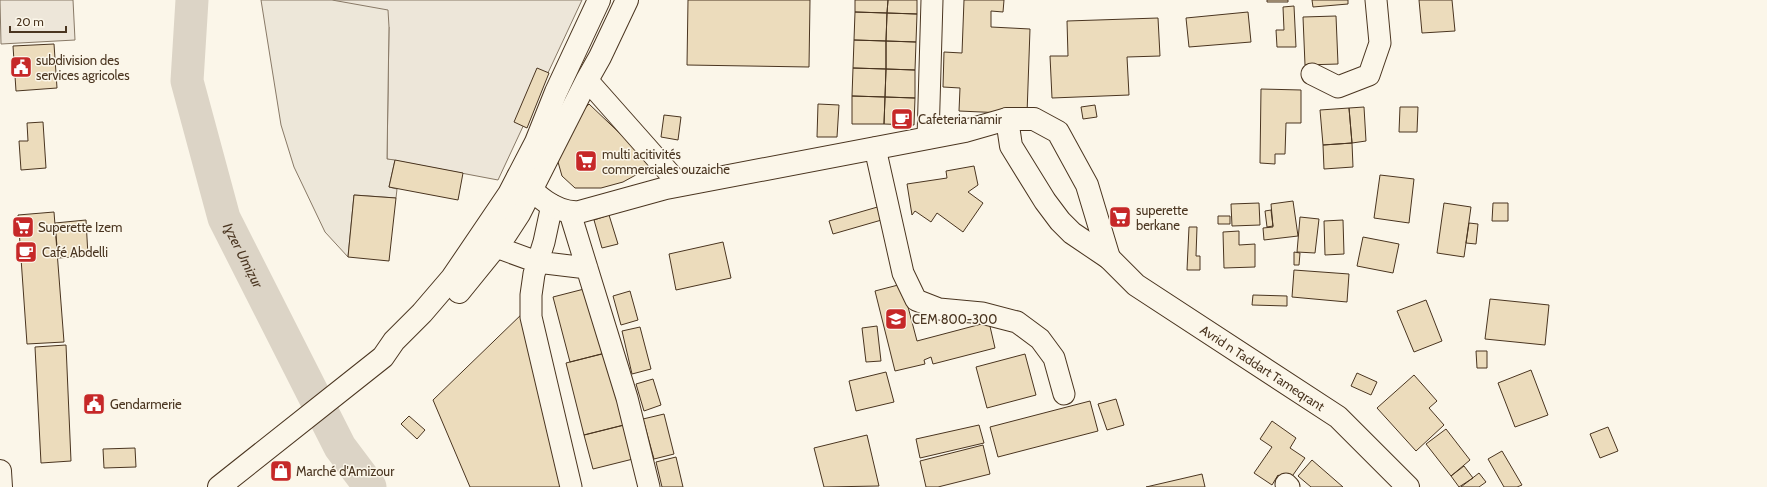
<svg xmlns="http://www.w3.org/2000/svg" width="1767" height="487" viewBox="0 0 1767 487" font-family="Cabin,sans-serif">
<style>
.green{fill:#ede6d9;stroke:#887966}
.parking{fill:#ede7d9;stroke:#887966}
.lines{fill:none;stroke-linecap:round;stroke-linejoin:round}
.river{stroke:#dcd4c6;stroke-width:33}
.building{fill:#ecdcbc;stroke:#4a3520}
.minor-casing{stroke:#4a3520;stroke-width:23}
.major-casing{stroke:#4a3520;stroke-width:24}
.minor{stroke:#fbf6e9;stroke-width:21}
.major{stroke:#fbf6e9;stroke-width:22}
.labels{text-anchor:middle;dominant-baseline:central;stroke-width:3;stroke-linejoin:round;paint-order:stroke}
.poi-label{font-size:13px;fill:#4a3520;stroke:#fbf6e9;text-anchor:start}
.street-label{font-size:13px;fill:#4a3520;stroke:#fbf6e9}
.water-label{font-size:14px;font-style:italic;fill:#4a3520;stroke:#fbf6e9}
</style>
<rect width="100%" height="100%" fill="#fbf6e9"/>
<path class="green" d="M0,0h73l2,40 -74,4z
M332,0h250l-84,180 -111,-21 2,-132z"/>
<path class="parking" d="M261,0h71l56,10 1,17 -2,132 8,1 -6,27 8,2 -1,9 -42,-3 -6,62 -23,-25 -31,-65 -13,-42z"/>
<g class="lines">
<path class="river" id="s1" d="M192,0l-5,81 37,137 116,229 30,40"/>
</g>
<path class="building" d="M688,0h122l-1,67 -122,-2z
M855,0h33l-1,13 -32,-1z
M888,0h29v14l-30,-1z
M964,0h40l-1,12 -12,-1v16l39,2 -3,85 -68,-3 1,-23 -17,-1 1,-35 18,1z
M1267,0h21v2h-21z
M1312,0h36v4l-35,3z
M1419,0h33l3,31 -33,2z
M1294,6l2,41h-19l-1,-17h8l-1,-23z
M855,12l32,1 -1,28 -32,-1z
M1248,12l3,30 -62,5 -3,-29z
M887,13l30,1 -1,28 -30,-1z
M1336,16l2,48 -33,1 -2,-48z
M1158,18l2,38 -33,1 2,38 -77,3 -2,-42h18l-1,-35z
M854,40l32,1v28l-33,-1z
M886,41l30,1 -1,28 -29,-1z
M54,44l3,44 -41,3 -3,-45z
M537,68l12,5 -22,55 -13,-6z
M853,68l33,1 -1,28 -33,-1z
M886,69l29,1v28l-30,-1z
M1261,89l40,1v33h-15l-1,31h-10v10l-15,-1z
M852,96l33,1 -1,27h-32z
M885,97l30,1 -1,27 -30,-1z
M589,104l62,59 -8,8 -20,11 -22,6h-26l-13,-12 -4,-14 7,-33z
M818,104l21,1 -2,32h-20z
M1095,105l2,12 -14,2 -2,-12z
M1364,107l2,34 -14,2 -3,-35z
M1400,107h18l-1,25h-18z
M1349,108l3,35 -29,2 -3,-35z
M664,115l17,2 -3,23 -17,-3z
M43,122l3,46 -25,2 -2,-29h9l-1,-18z
M1352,143l1,24 -29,2 -1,-24z
M395,160l68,13 -5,27 -69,-13z
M974,166l4,19 -10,7 15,11 -20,29 -26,-19 -6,9 -16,-11 -3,4 -5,-31 40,-6 -1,-7z
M1380,175l34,4 -5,44 -35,-5z
M354,195l42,3 -7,63 -41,-4z
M1293,201l5,35 -34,4 -1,-12 10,-1 -2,-23z
M1259,203l1,22 -28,1 -1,-22z
M1444,203l27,4 -7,50 -27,-4z
M1493,203h15v18h-16z
M881,206l4,13 -52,15 -4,-13z
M1271,210l2,16 -6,1 -2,-16z
M54,212l10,130 -37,2 -9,-129z
M609,215l9,29 -16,4 -8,-28z
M1218,216h12v8h-12z
M1300,217l19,2 -4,34 -18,-1z
M86,220l2,36 -30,2 -3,-35z
M1343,220l1,34 -19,1 -1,-34z
M1469,223l9,1 -2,20 -10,-1z
M1189,227h8l-1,29h4v14h-13z
M1239,231v14l16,-1v23l-31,1 -1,-36z
M1363,237l36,7 -6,29 -36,-7z
M723,242l8,36 -55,12 -7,-36z
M1294,252l6,1 -1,12h-5z
M1294,270l55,4 -2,28 -55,-5z
M902,284l15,57 72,-19 6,26 -62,16 -2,-7 -7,3 1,4 -30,7 -20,-80z
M588,288l17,65 -35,9 -17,-65z
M630,291l8,29 -17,5 -8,-29z
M1253,295l34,1v10l-35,-1z
M1490,299l59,6 -4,40 -60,-6z
M1426,300l16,41 -28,11 -17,-41z
M525,311l42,176h-97l-37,-87z
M877,326l4,35 -15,1 -4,-34z
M640,327l11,42 -19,5 -10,-43z
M66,345l5,116 -30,2 -6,-116z
M1476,351h11v17h-10z
M610,352l18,72 -44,11 -18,-72z
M1025,354l11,41 -49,13 -11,-41z
M1531,370l17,45 -33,12 -17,-44z
M886,372l8,30 -38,9 -7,-30z
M1357,373l20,9 -6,13 -20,-9z
M1414,375l23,26 -8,7 15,17 -28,26 -39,-43z
M653,379l8,26 -17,6 -8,-27z
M1116,399l8,26 -17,5 -9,-26z
M1090,401l8,30 -100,26 -8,-30z
M664,414l10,40 -20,5 -11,-40z
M409,416l16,14 -8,9 -16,-15z
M1272,421l24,17 -6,10 15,10 -17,24 -10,-7 -6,10 -18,-12 18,-26 -12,-8z
M628,424l9,34 -44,11 -9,-34z
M979,425l5,18 -64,15 -4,-19z
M1608,427l10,24 -18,7 -10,-24z
M1446,429l24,31 -19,16 -25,-32z
M867,435l12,51 -55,1 -10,-39z
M983,445l7,29 -52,13h-12l-6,-26z
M135,448l1,19 -32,1 -1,-19z
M1502,451l20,34 -5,2h-13l-16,-28z
M676,457l7,30h-21l-6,-25z
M1312,460l31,27h-32l-13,-11z
M1464,466l9,12 -14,9 -8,-11z
M1479,473l7,9 -7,5h-18z
M1202,474l3,13h-59z"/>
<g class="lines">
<g class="minor-casing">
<path id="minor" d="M1312,74l26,13 31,-12 11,-32 -4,-43
M587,80l93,105
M928,138l4,-138
M875,148l28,125 13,27 23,9 43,4 35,9 23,17 14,19 10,36
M552,205l-8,37 -10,32 -3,21v22l40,170
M570,213l57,185 22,89
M496,247l41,15 50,6
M1286,484l3,3"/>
</g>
<g class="major-casing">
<g id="major">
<path id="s2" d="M1007,119l4,27 34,55 15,20 12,12 37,25 27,27 202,132 70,70"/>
<path d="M518,177c17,17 37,37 61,35l87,-24 299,-57 42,-12h27l24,13 29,53 22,73"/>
<path d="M459,292l47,-58 13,-20 68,-134 13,-23 27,-57"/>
<path d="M0,471l1,16"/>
<path d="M219,487l164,-130 11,-16 28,-28 30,-35 57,-84 27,-52 20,-50 43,-92"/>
</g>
</g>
<use href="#minor" class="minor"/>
<use href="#major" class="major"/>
</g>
<defs>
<g id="civic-square" transform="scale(1.15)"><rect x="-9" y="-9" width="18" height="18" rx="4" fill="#c62828" stroke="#fbf6e9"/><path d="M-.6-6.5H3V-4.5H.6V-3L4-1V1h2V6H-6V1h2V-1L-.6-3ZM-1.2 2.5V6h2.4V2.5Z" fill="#fff"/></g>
<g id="cafe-square" transform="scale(1.15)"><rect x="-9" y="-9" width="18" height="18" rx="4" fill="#c62828" stroke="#fbf6e9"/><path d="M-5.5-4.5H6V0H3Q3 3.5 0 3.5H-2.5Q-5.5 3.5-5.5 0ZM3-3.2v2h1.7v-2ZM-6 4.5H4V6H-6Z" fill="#fff"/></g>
<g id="supermarket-square" transform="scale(1.15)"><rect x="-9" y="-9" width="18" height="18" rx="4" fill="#c62828" stroke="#fbf6e9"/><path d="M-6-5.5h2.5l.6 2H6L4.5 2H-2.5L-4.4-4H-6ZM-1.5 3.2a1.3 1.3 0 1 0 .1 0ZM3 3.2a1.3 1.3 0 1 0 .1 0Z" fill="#fff"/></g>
<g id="school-square" transform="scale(1.15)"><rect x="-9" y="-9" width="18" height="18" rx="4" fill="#c62828" stroke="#fbf6e9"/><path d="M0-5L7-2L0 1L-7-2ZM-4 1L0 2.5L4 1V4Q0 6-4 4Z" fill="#fff"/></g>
<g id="shop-square" transform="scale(1.15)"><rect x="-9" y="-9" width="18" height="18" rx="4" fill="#c62828" stroke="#fbf6e9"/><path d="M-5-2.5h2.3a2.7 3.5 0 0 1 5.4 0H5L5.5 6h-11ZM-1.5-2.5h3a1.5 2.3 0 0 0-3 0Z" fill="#fff"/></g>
</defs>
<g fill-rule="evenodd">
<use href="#civic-square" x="21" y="67"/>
<use href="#cafe-square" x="902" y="119"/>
<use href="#supermarket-square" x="586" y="161"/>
<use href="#supermarket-square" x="1120" y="217"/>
<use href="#supermarket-square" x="23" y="227"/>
<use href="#cafe-square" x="26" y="252"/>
<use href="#school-square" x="896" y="319"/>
<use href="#civic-square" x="94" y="404"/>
<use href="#shop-square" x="281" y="471"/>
</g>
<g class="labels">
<g class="poi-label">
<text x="36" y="60">subdivision des<tspan x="36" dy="15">services agricoles</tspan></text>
<text x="918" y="119">Cafeteria namir</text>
<text x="602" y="154">multi acitivités<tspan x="602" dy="15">commerciales ouzaiche</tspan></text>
<text x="1136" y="210">superette<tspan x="1136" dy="15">berkane</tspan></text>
<text x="38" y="227">Superette Izem</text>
<text x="42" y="252">Café Abdelli</text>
<text x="912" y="319">CEM 800-300</text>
<text x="110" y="404">Gendarmerie</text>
<text x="296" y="471">Marché d'Amizour</text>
</g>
<g class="street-label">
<text stroke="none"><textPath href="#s2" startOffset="368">Avrid n Taddart Tameqrant</textPath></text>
</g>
<g class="water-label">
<text stroke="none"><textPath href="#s1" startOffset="265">Iɣzer Umiẓur</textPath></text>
</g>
</g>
<path d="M10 26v6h56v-6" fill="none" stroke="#4a3520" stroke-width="2"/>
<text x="16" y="26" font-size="12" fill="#4a3520" stroke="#fbf6e9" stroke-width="3" paint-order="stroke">20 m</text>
</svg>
